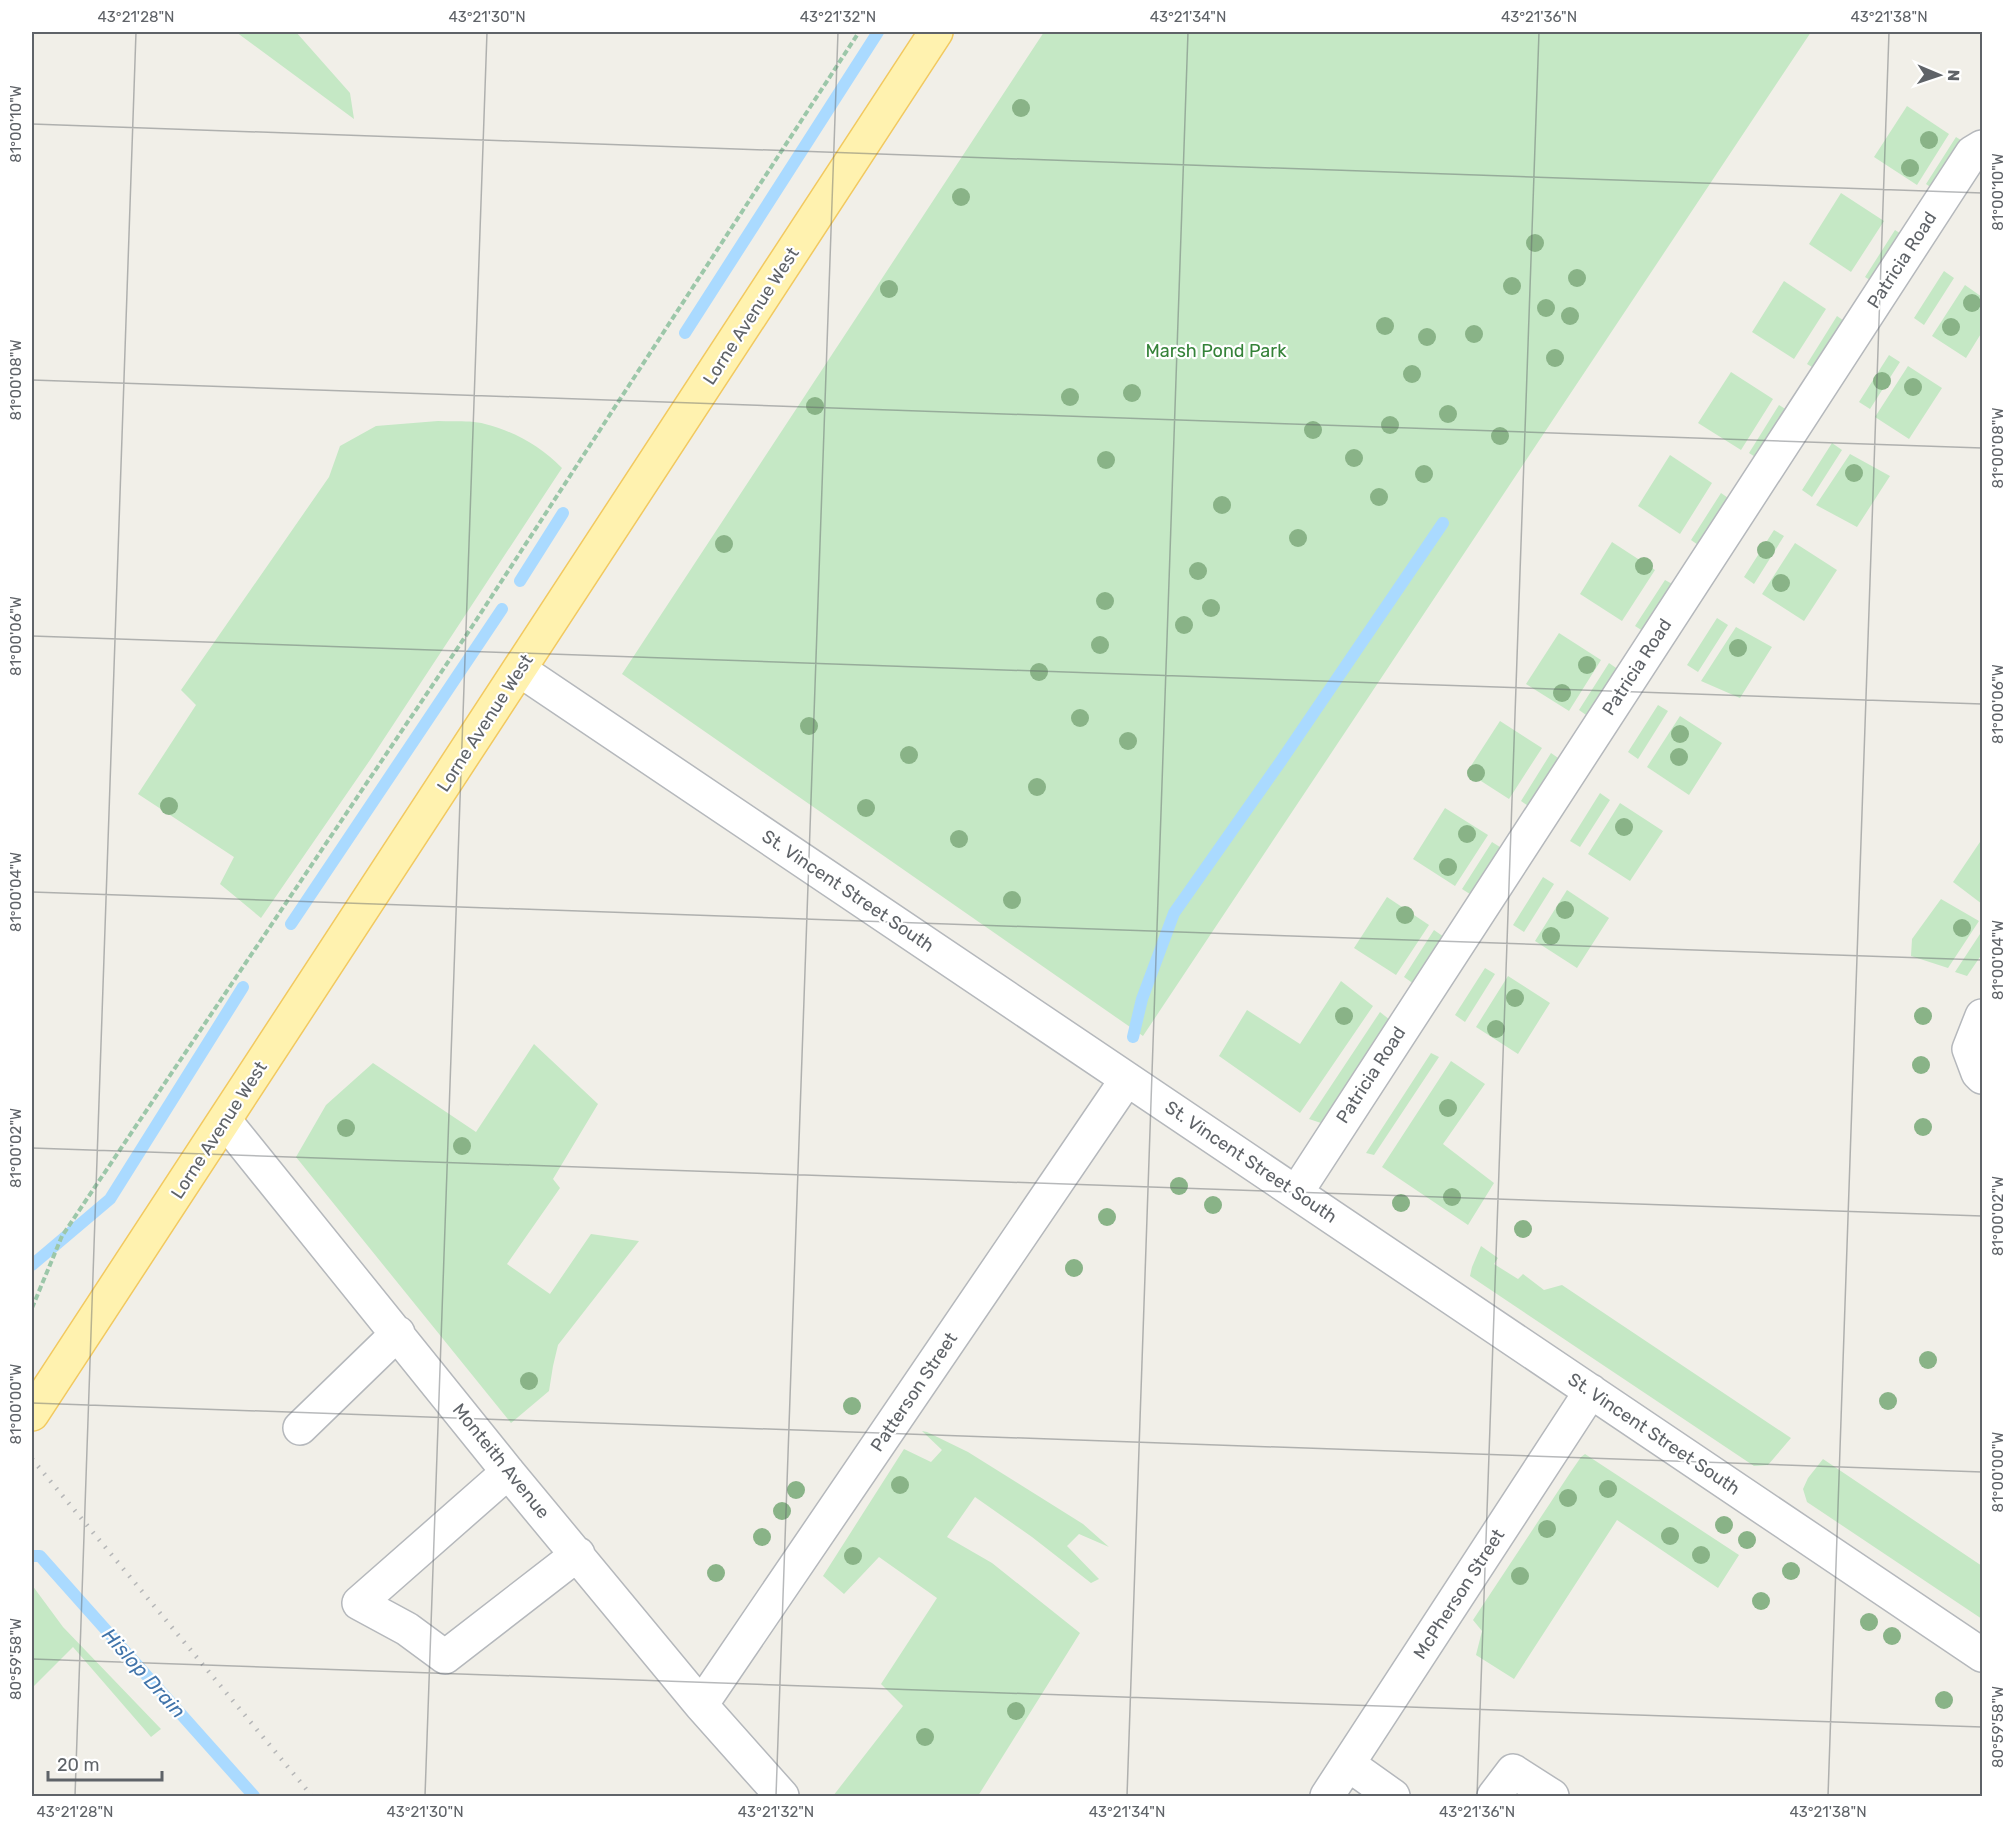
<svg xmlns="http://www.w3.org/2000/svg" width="2014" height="1828" viewBox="0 0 2014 1828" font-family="Rubik,sans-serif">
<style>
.green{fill:#c5e8c5}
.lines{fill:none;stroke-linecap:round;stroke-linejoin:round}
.stream{stroke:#aadaff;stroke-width:12}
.minor-casing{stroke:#b5b8bc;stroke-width:36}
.major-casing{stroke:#f2c960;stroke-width:36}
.path{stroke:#9cc7a9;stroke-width:4;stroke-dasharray:6 3;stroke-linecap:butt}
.minor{stroke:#fff;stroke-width:33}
.major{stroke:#fff2af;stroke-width:33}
.rail{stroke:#b6b7b8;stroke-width:4.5;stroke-dasharray:1.5 8;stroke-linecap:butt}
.tree{fill:#89b387}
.ticks{fill:none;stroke:#5f6368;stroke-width:1.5;stroke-opacity:0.45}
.labels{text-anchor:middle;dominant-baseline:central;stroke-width:4.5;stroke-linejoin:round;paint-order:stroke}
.street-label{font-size:18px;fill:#5f6368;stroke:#fff}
.park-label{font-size:18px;fill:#348238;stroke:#fff}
.water-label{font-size:20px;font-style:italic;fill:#4174aa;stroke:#fff}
.neatline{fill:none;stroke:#5f6368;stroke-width:2}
.ticks-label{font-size:15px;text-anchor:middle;fill:#5f6368}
</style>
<rect width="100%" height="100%" fill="#f1efe8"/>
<path class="green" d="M236,32h60l54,61 4,26z
M1044,32h767l-668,1004 -521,-362z
M1907,106l42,28 -32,51 -43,-28z
M1956,137l11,7 -31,47 -10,-7z
M1841,193l43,28 -33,51 -42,-28z
M1895,230l11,7 -30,47 -11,-7z
M1944,271l10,7 -30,47 -10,-7z
M1784,281l42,28 -32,50 -42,-27z
M1965,285l17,12v35l-16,26 -34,-22z
M1837,316l10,7 -30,47 -10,-6z
M1889,355l11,7 -30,47 -11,-7z
M1908,366l34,22 -33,51 -34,-22z
M1731,372l42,27 -32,51 -43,-27z
M1779,405l11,7 -30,48 -11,-7z
M438,421c15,1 33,-1 47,3 31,8 55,22 77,44l-192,292 -109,158 -41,-34 14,-27 -96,-63 58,-89 -15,-15 148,-213 11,-31 36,-20z
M1832,443l10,7 -30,47 -10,-7z
M1850,454l40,22 -33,51 -41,-22z
M1670,455l42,28 -32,51 -42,-28z
M1721,493l10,7 -30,47 -10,-7z
M1774,530l10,6 -30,48 -10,-7z
M1612,542l43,28 -33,51 -42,-27z
M1795,543l42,27 -33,51 -42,-27z
M1665,580l11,6 -30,47 -11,-7z
M1717,618l11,7 -30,47 -11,-7z
M1736,627l36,20 -32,51 -39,-17z
M1559,633l42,27 -32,51 -43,-27z
M1609,663l10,7 -30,47 -10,-7z
M1658,705l10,6 -30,48 -10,-7z
M1680,716l42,27 -33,52 -42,-28z
M1500,721l42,27 -33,51 -42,-27z
M1551,753l10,7 -30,48 -10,-7z
M1600,793l10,7 -30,47 -10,-6z
M1620,803l43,28 -33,50 -42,-27z
M1445,808l43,27 -33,51 -42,-27z
M1982,839v65l-29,-22z
M1492,842l11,7 -30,47 -11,-7z
M1543,877l11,7 -30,48 -11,-7z
M1567,890l42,28 -32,50 -42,-27z
M1387,897l42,28 -33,50 -42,-27z
M1941,899l38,22 -31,47 -37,-12 1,-17z
M1434,930l10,7 -30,47 -10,-7z
M1982,931v23l-15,22 -12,-4z
M1485,968l10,6 -30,48 -10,-7z
M1508,976l42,27 -32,51 -42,-27z
M1341,981l32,25 -73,107 -81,-57 28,-46 53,34z
M1380,1012l10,8 -69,103 -12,-4z
M534,1044l64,60 -45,75 7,9 -53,76 43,30 41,-60 48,7 -81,104 -5,21 -4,25 -38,32 -215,-266 30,-52 47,-42 103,69z
M1431,1053l8,4 -65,98 -8,-2z
M1451,1061l34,23 -42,60 51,39 -26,42 -86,-58z
M1481,1246l17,12 -4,6 24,15 5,-5 21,16 18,-5 229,153 -23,27 -14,1 -284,-190 2,-9z
M922,1431l5,1 41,20 115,72 26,23 -30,-13 -12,12 32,33 -8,4 -59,-46 -57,-40 -28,40 45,26 88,70 -102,163h-145l70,-90 -22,-22 56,-86 -58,-41 -35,37 -21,-18 81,-127 27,13 11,-12z
M1585,1454l154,101 -21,33 -101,-68 -103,159 -38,-24 6,-24 -9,-11 97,-147 11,-16z
M1823,1459l159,107v53l-175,-117 -4,-13 5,-11z
M32,1585l31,42 98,102 -10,8 -78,-90 -41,41z"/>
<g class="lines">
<path class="stream" d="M685,333l193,-301
M520,581l43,-68
M291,924l211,-315
M1133,1037l9,-38 32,-86 107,-152 162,-238
M32,1265l78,-66 133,-212
M32,1556h8l214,240"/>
<g class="minor-casing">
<path id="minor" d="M520,670l1462,985
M1982,1016l-13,33 9,24 4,4
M225,1121l283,351 193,233 81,91
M1296,1193l648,-997 28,-43 10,-6
M300,1428l98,-95
M508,1472l-149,131 48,26 38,28 133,-103
M701,1705l426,-626
M1348,1764l45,32
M1327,1796l264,-405
M1494,1796l19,-25 39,25"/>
</g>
<g class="major-casing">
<path id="major" d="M32,1414l904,-1382"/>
</g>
<path class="path" d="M32,1308l30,-72 411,-611 386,-593"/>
<use href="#minor" class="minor"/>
<use href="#major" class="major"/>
<path class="rail" d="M32,1459l280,337"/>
</g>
<g class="tree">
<circle cx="1021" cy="108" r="9"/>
<circle cx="1929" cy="140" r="9"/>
<circle cx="1910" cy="168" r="9"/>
<circle cx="961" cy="197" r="9"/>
<circle cx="1535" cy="243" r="9"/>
<circle cx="1577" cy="278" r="9"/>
<circle cx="1512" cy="286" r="9"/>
<circle cx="889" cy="289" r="9"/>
<circle cx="1972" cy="303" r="9"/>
<circle cx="1546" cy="308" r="9"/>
<circle cx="1570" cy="316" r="9"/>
<circle cx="1385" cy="326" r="9"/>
<circle cx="1951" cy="327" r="9"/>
<circle cx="1474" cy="334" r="9"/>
<circle cx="1427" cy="337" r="9"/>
<circle cx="1555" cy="358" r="9"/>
<circle cx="1412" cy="374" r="9"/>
<circle cx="1882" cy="381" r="9"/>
<circle cx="1913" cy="387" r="9"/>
<circle cx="1132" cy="393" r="9"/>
<circle cx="1070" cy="397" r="9"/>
<circle cx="815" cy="406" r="9"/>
<circle cx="1448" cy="414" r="9"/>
<circle cx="1390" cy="425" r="9"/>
<circle cx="1313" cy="430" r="9"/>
<circle cx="1500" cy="436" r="9"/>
<circle cx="1354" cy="458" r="9"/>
<circle cx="1106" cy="460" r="9"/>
<circle cx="1854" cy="473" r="9"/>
<circle cx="1424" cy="474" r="9"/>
<circle cx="1379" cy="497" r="9"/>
<circle cx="1222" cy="505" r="9"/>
<circle cx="1298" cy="538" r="9"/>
<circle cx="724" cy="544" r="9"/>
<circle cx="1766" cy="550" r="9"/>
<circle cx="1644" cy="566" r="9"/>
<circle cx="1198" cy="571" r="9"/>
<circle cx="1781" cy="583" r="9"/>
<circle cx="1105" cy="601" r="9"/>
<circle cx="1211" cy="608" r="9"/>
<circle cx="1184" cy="625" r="9"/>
<circle cx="1100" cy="645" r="9"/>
<circle cx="1738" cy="648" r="9"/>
<circle cx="1587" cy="665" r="9"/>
<circle cx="1039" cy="672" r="9"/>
<circle cx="1562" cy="693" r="9"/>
<circle cx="1080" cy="718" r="9"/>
<circle cx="809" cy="726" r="9"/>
<circle cx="1680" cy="734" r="9"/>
<circle cx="1128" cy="741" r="9"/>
<circle cx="909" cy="755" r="9"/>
<circle cx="1679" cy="757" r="9"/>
<circle cx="1476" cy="773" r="9"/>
<circle cx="1037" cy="787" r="9"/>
<circle cx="169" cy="806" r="9"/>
<circle cx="866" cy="808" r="9"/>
<circle cx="1624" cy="827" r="9"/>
<circle cx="1467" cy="834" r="9"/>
<circle cx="959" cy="839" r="9"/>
<circle cx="1448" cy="867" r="9"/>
<circle cx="1012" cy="900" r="9"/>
<circle cx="1565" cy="910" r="9"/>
<circle cx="1405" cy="915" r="9"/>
<circle cx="1962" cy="928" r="9"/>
<circle cx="1551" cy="936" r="9"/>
<circle cx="1515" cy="998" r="9"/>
<circle cx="1344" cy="1016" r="9"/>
<circle cx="1923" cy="1016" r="9"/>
<circle cx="1496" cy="1029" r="9"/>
<circle cx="1921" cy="1065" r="9"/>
<circle cx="1448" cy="1108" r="9"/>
<circle cx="1923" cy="1127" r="9"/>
<circle cx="346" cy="1128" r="9"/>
<circle cx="462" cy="1146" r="9"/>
<circle cx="1179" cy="1186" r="9"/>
<circle cx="1452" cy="1197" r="9"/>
<circle cx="1401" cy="1203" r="9"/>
<circle cx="1213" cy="1205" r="9"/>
<circle cx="1107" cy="1217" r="9"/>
<circle cx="1523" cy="1229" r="9"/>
<circle cx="1074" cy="1268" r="9"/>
<circle cx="1928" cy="1360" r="9"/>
<circle cx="529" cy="1381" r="9"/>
<circle cx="1888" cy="1401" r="9"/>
<circle cx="852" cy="1406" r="9"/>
<circle cx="900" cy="1485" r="9"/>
<circle cx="1608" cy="1489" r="9"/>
<circle cx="796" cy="1490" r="9"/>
<circle cx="1568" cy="1498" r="9"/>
<circle cx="782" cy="1511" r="9"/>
<circle cx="1724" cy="1525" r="9"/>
<circle cx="1547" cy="1529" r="9"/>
<circle cx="1670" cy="1536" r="9"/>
<circle cx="762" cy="1537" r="9"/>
<circle cx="1747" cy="1540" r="9"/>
<circle cx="1701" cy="1555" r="9"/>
<circle cx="853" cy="1556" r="9"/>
<circle cx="1791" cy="1571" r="9"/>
<circle cx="716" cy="1573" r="9"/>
<circle cx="1520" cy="1576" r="9"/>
<circle cx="1761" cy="1601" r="9"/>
<circle cx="1869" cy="1622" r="9"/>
<circle cx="1892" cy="1636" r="9"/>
<circle cx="1944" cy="1700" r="9"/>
<circle cx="1016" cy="1711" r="9"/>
<circle cx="925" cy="1737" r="9"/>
</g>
<path class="ticks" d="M32,124l1950,69M32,380l1950,68M32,636l1950,68M32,892l1950,68M32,1148l1950,68M32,1403l1950,69M32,1659l1950,68M75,1796l61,-1764M425,1796l62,-1764M776,1796l62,-1764M1127,1796l61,-1764M1477,1796l62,-1764M1828,1796l61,-1764"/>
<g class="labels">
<g class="street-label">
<text transform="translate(1902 260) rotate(-57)">Patricia Road</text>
<text transform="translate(751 316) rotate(-57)">Lorne Avenue West</text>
<text transform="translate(1637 667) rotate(-57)">Patricia Road</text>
<text transform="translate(485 723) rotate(-57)">Lorne Avenue West</text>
<text transform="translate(848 891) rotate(34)">St. Vincent Street South</text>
<text transform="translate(1371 1075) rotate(-57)">Patricia Road</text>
<text transform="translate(219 1130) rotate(-57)">Lorne Avenue West</text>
<text transform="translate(1251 1162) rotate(34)">St. Vincent Street South</text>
<text transform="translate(914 1392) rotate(-56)">Patterson Street</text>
<text transform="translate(1654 1434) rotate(34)">St. Vincent Street South</text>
<text transform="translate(501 1461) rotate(51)">Monteith Avenue</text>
<text transform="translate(1459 1594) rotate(-57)">McPherson Street</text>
</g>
<g class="park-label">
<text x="1216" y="351">Marsh Pond Park</text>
</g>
<g class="water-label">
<text transform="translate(144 1673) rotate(48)">Hislop Drain</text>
</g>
</g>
<rect width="2014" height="1828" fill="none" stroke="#ffffff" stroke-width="66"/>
<g transform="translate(1939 75) rotate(92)" stroke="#ffffff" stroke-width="4.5" paint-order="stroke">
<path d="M0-4.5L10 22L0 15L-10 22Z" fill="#5f6368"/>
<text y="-9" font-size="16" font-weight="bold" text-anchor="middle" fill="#5f6368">N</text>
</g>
<path d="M48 1771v9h114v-9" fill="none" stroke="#5f6368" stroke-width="3"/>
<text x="57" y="1771" font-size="18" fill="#5f6368" stroke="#ffffff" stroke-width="4.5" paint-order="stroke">20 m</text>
<rect x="33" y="33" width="1948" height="1762" class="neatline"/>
<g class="ticks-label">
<text x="136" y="22">43°21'28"N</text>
<text x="487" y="22">43°21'30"N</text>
<text x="838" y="22">43°21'32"N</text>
<text x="1188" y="22">43°21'34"N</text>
<text x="1539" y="22">43°21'36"N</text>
<text x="1889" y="22">43°21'38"N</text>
<text transform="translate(16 124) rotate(-90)" y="5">81°00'10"W</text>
<text transform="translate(1998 192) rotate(-90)" y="5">81°00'10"W</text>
<text transform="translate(16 380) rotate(-90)" y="5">81°00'08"W</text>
<text transform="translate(1998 448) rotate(-90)" y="5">81°00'08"W</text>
<text transform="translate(16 636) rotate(-90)" y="5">81°00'06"W</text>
<text transform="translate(1998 704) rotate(-90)" y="5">81°00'06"W</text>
<text transform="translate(16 892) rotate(-90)" y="5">81°00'04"W</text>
<text transform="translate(1998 960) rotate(-90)" y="5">81°00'04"W</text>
<text transform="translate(16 1148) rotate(-90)" y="5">81°00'02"W</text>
<text transform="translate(1998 1216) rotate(-90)" y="5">81°00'02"W</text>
<text transform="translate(16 1404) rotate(-90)" y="5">81°00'00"W</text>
<text transform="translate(1998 1472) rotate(-90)" y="5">81°00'00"W</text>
<text transform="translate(16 1659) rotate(-90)" y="5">80°59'58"W</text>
<text transform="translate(1998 1727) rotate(-90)" y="5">80°59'58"W</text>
<text x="75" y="1817">43°21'28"N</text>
<text x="425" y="1817">43°21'30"N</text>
<text x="776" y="1817">43°21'32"N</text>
<text x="1127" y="1817">43°21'34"N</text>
<text x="1477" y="1817">43°21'36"N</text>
<text x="1828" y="1817">43°21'38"N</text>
</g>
</svg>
